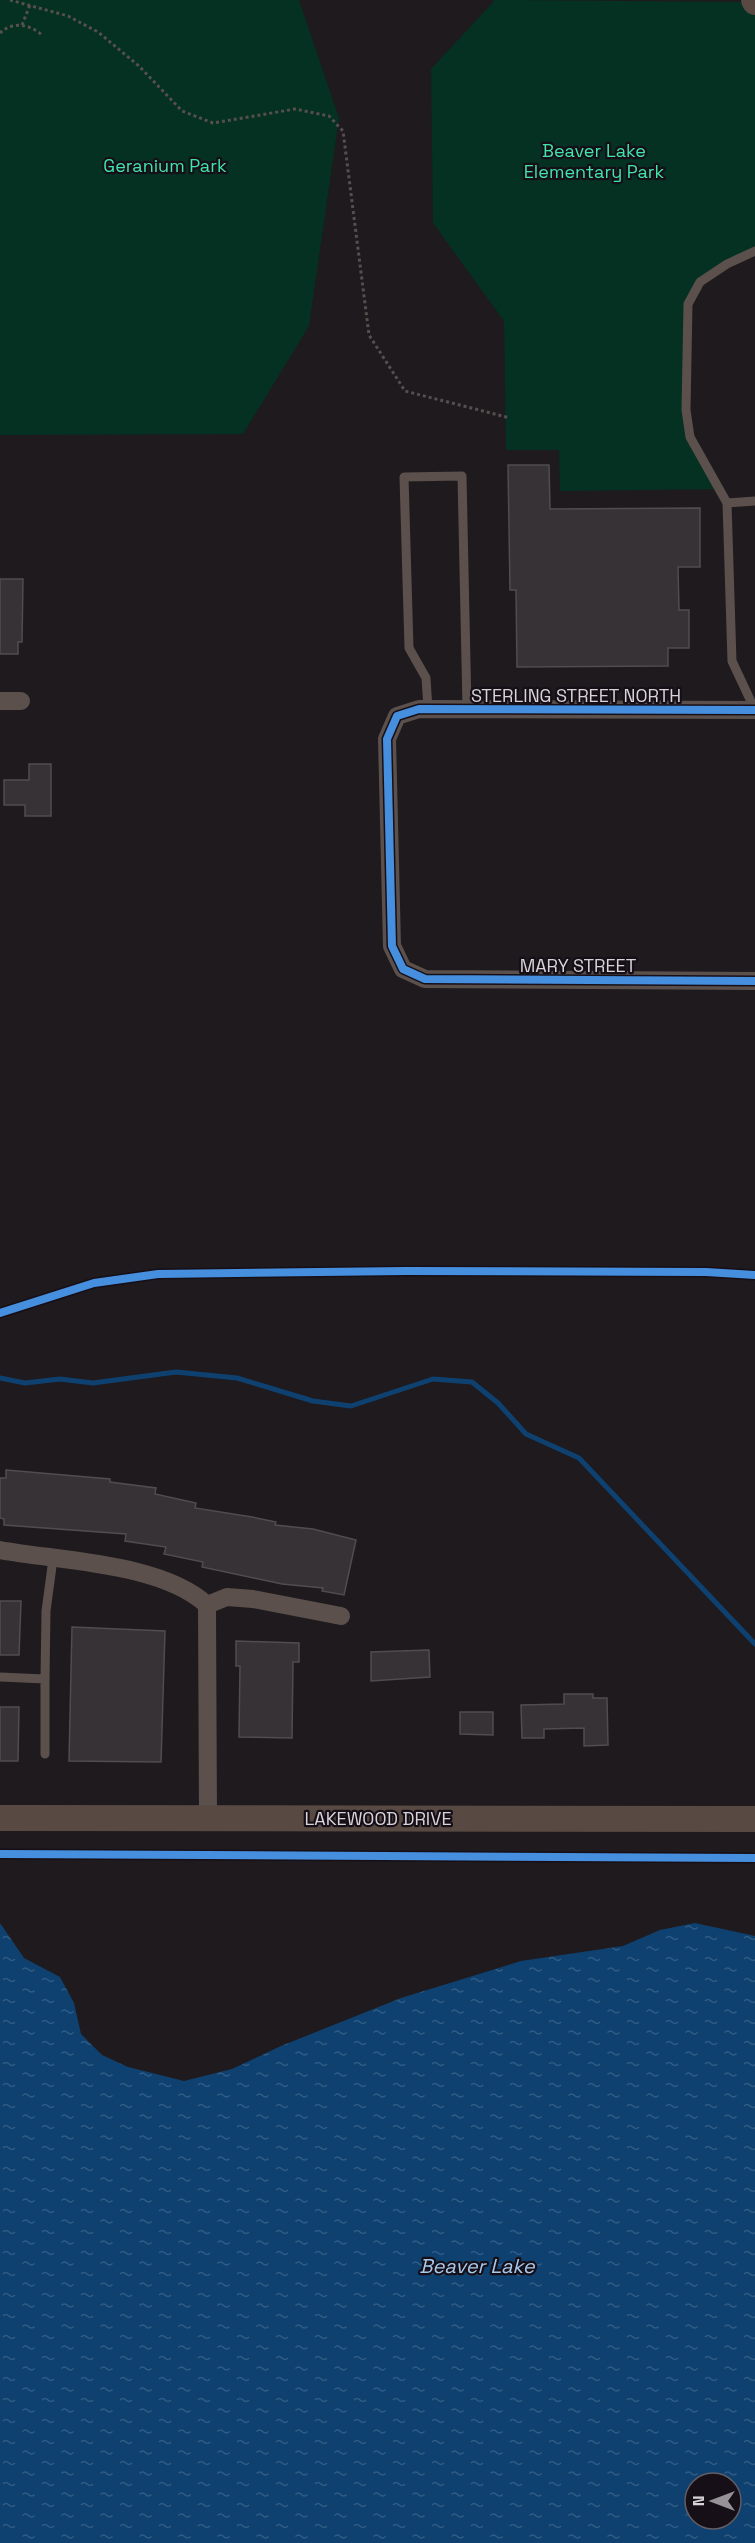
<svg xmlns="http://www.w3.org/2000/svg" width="755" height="2543" viewBox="0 0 755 2543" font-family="'Space Grotesk',sans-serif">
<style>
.green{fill:#043122}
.water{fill:url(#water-ripples);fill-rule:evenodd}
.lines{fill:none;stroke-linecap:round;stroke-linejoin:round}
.stream{stroke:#0e4170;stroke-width:5}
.building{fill:#363236;stroke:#504d51;stroke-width:1.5}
.path{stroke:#574f4d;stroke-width:3;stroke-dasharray:3 3;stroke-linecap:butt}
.lane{stroke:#5b504c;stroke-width:9}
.street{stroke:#5b504c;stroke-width:18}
.secondary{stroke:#584a43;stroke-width:26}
.cycleway-casing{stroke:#160f17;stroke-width:11}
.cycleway{stroke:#468fdf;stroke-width:8}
.labels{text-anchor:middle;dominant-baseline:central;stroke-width:4.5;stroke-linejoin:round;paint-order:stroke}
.park-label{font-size:18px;fill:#3fe5a9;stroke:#160f17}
.street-label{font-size:18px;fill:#d7d3d8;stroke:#160f17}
.water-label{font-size:20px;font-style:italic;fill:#a7c9ee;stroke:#160f17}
</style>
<defs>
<pattern id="water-ripples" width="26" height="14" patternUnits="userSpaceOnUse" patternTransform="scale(1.5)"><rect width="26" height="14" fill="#0e4170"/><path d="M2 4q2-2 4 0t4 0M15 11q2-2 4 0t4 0" fill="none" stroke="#305c84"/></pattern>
</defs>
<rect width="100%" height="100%" fill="#1e1a1e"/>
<path class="green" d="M0,0h299l40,118 -30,208 -66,108 -243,1z
M495,0l260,2v249l-55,30 -12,24 2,132 35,52 -165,2 -1,-41h-53l-2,-129 -71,-98 -2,-154z"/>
<path class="water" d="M695,1923l60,13v607h-755v-620l24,35 36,19 14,26 7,31 21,21 26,12 56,14 48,-12 49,-23 120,-48 120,-37 102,-15 37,-16zM695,2483h36v36h-36z"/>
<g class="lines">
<path class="stream" d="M0,1378l25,5 35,-4 33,4 83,-11 61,6 76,23 38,5 82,-27 39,3 26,21 28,31 53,24 176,186"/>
</g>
<path class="building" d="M508,465h41l1,44 150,-1v59h-22l1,43h10v38h-21v18l-151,1 -1,-77h-6z
M0,579h23l-1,63h-4v12h-18z
M29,764h22v52h-26v-11h-21v-25h25z
M6,1470l104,9v3l46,6 -1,6 41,9 -1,5 57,9 24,5 -1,3 38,4 43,11 -12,55 -22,-4 1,-3 -41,-4 -80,-17 1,-5 -39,-8 2,-7 -41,-6 1,-7 -122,-9v-6l-4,-1v-40h6z
M0,1601h21l-2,54h-19z
M72,1627l93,4 -4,131 -92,-1z
M236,1641l63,2v19h-6l-1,76 -53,-1 1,-71h-4z
M429,1650l1,27 -59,4v-29z
M564,1694h29v4h14l1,47 -24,1v-18l-40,1v9h-22l-1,-33 43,-1z
M0,1707h19l-1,54h-18z
M460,1712h33v23l-33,-1z"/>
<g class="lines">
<path class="path" d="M10,0l58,16 30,16 41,34 43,45 31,12 82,-14 34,7 14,15 26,204 36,56 105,27
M22,25l8,-20
M0,33c12,-12 31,-9 43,3"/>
<path class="lane" d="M755,501l-28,2 5,158 23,49
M727,503l-37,-66 -4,-27 2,-106 12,-22 27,-18 28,-13
M428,709l-2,-31 -17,-30 -5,-171 58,-1 5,233
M0,1677l45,2 1,-68 7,-52
M45,1679v75"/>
<path class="street" d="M0,701h21
M755,710l-336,-1 -22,7 -10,23 5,207 11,23 22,10 330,2
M0,1550c61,11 162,13 207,55l1,213
M207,1605l20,-8 26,2 88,17"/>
<path class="secondary" d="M754,0l1,2
M0,1818l755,1"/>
<g class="cycleway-casing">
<path id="cycleway" d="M755,710l-336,-1 -22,7 -10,23 5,207 11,23 22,10 330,2
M0,1313l94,-30 64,-9 248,-3 300,1 49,3
M0,1854l755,4"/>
</g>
<use href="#cycleway" class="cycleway"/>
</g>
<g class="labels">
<g class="park-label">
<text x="594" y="150">Beaver Lake<tspan x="594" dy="21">Elementary Park</tspan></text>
<text x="165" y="165">Geranium Park</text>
</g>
<g class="street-label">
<text x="576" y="695">STERLING STREET NORTH</text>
<text x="578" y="965">MARY STREET</text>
<text x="378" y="1818">LAKEWOOD DRIVE</text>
</g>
<g class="water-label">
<text x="477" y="2266">Beaver Lake</text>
</g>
</g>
<g transform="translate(713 2501) rotate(270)"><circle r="28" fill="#160f17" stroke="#635d64" stroke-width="1.5"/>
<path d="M0-4.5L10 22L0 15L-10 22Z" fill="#969297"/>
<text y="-9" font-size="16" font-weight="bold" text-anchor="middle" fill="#d7d3d8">N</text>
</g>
</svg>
